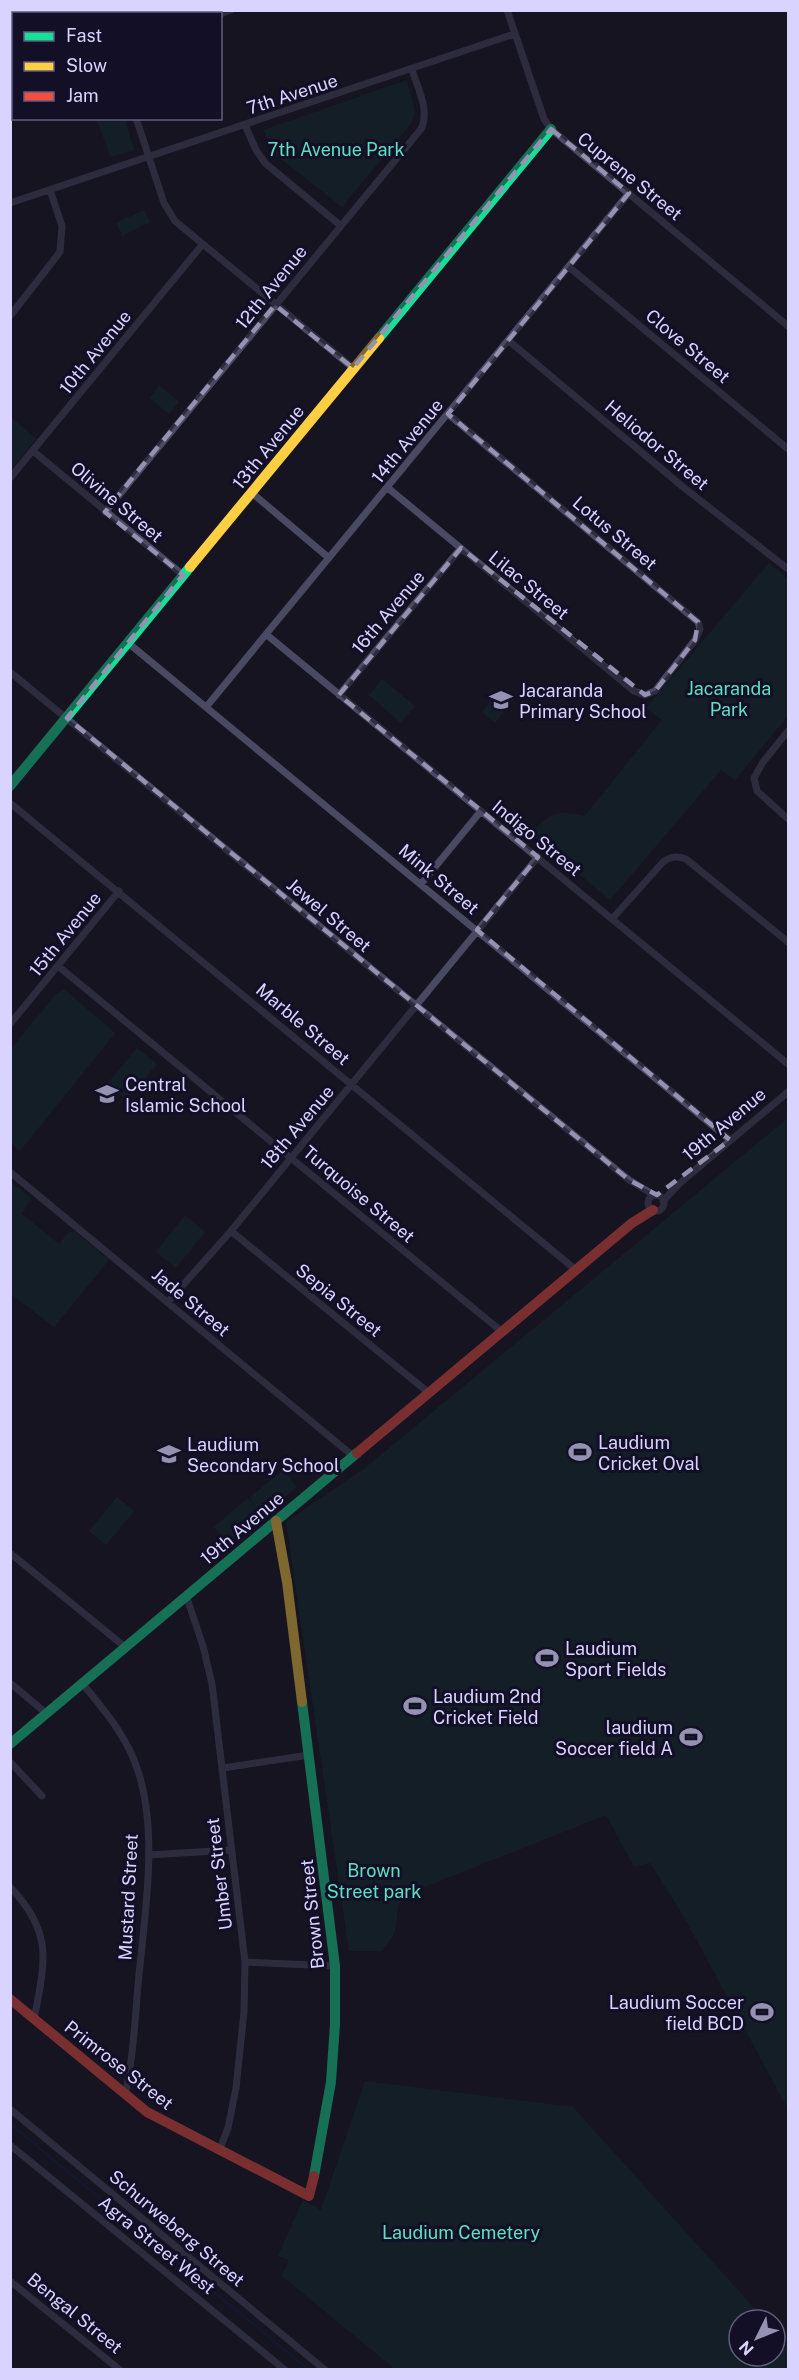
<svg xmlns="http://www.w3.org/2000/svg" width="799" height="2380" viewBox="0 0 799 2380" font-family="'Public Sans',sans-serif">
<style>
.green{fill:#132c2d}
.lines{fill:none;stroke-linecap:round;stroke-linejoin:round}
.stream{stroke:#0d2144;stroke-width:2}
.street{stroke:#4a4962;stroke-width:7}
.fast{stroke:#16e098;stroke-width:10}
.slow{stroke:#ffcf43;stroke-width:10}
.jam{stroke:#f24e42;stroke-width:10}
.marked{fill:none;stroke:#9591b1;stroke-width:4.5;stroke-dasharray:12 8;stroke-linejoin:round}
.labels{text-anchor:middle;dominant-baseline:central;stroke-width:6;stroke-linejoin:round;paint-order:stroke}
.street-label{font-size:18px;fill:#d9d4ff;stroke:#130f26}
.park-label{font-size:18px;fill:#5fe0c0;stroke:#130f26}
.poi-label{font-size:18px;fill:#d9d4ff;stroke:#130f26;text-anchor:start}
</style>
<rect width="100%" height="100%" fill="#161421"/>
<path class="green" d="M407,80l8,31 -3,11 -70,85 -66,-52 -13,-25z
M96,119h29l9,31 -23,7z
M144,210l6,12 -28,14 -6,-13z
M159,385l20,17 -10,12 -19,-16z
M11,417l25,22 -25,31z
M769,563l19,16v137l-53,64 -14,-10 -111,130 -80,-67c24,-21 24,-23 55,-17l77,-96 -16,-12z
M382,679l33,27 -14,17 -32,-28z
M501,688l13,11 -19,24 -13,-11z
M64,989l51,44 -95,118 -9,-8v-94l45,-55z
M137,1048l20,16 -30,36 -20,-16z
M788,1118v991l-105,-194 -33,-52 -16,4 -28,-52 -189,75c-25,13 -17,18 -22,40 -2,7 -9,15 -13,21h-33l-63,-429 79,-54z
M10,1181l21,17 -9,16 37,30 9,-11 6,-2 35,29 -55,67 -43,-33z
M185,1215l20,17 -29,36 -20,-16z
M283,1470l14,17 -34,28 -14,-17z
M117,1497l17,14 -28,34 -17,-14z
M248,1498l14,17 -34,29 -14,-17z
M365,2081l208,26 192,213h-26v36h36v-25l13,15v23h-393l-113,-93 7,-16 -11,-4 25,-56 18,10z"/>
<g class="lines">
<path class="stream" d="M10,2124l299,246"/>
<path class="street" d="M99,10l1,4
M507,10l37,109 7,10 237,197
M220,14l11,-4
M10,84l4,-1
M136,118l28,85 11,18 178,147
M245,125l11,25 9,13 76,63
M10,203l504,-169
M569,267l219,182
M10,316l50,-64 2,-26 -12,-36
M509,341l174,146 105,82
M33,451l150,124
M10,478l192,-233
M388,488l246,203 11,4 10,-4 40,-51 5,-11 -2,-7 -250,-208
M252,493l77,65
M105,512l316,-383c9,-18 -3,-41 -9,-59
M267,635l521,429
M127,642l603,498
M10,672l619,508 25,15
M339,695l122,-147
M207,706l422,-513
M788,731l-25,31 -9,16 3,13 31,28
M10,803l566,467
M421,884l60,-73
M612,919l51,-57c8,-6 14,-6 23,-3l102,83
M58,966l443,365
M10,1024l109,-133
M10,1172l343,284
M648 1203a8 8 0 1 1 16 0a8 8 0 1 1-16 0Z
M663,1201l17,-18 108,-91
M231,1231l198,162
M168,1302l63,-71 307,-374
M10,1553l115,94
M186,1595l17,51 9,38 33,278 -1,50 -8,76 -8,40 -9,23
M10,1683l36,30
M82,1683c22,27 45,53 56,88 21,64 6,148 0,214 -3,36 -5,74 -13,110
M10,1762l32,34
M223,1768l86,-13
M149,1855l82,-5
M10,1887c44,46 35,75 24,132
M245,1962l90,4
M10,2109l315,261
M10,2145l275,225
M10,2281l110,89"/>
<path class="fast" d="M379,338l172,-209
M10,786l180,-219
M302,1702l33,264v58l-4,58 -17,94
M10,1744l347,-291"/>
<path class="slow" d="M190,567l189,-229
M276,1521l11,61 15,120"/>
<path class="jam" d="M357,1453l275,-230 21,-13
M10,1999l137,113 162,84 5,-20"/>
</g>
<path d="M0 0H799V2380H0ZM551,129l78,64 -181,221 250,208 -3,18 -40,51 -10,4 -184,-147 -122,147 199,162 -61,73 253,210 -73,55 -28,-15 -562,-462 116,-143 -78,-63 33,-41 137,-166 78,63z" fill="#161421" fill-opacity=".55" fill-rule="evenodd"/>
<path class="marked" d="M551,129l78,64 -181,221 250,208 -3,18 -40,51 -10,4 -184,-147 -122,147 199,162 -61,73 253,210 -73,55 -28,-15 -562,-462 116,-143 -78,-63 33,-41 137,-166 78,63z"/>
<defs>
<g id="school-bare" transform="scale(1.8)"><path d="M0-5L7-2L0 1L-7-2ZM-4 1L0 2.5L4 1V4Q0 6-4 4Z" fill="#9591b1" stroke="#130f26" stroke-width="2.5" paint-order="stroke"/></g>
<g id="stadium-bare" transform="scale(1.8)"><path d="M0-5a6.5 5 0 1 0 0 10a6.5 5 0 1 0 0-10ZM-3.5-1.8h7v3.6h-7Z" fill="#9591b1" stroke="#130f26" stroke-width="2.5" paint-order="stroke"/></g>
</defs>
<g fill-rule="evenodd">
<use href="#school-bare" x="501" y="700"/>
<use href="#school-bare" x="107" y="1094"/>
<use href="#stadium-bare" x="580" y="1452"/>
<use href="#school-bare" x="169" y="1454"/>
<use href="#stadium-bare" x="547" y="1658"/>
<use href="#stadium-bare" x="415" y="1706"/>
<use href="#stadium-bare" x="691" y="1737"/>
<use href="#stadium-bare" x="762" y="2012"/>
</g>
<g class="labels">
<g class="street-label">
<text transform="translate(292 94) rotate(-18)">7th Avenue</text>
<text transform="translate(630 176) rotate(39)">Cuprene Street</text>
<text transform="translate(271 287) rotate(-51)">12th Avenue</text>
<text transform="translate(688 346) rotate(40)">Clove Street</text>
<text transform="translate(95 352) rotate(-51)">10th Avenue</text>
<text transform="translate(407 441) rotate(-51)">14th Avenue</text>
<text transform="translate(657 445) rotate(40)">Heliodor Street</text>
<text transform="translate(268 447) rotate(-51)">13th Avenue</text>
<text transform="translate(117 502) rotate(40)">Olivine Street</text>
<text transform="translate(615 533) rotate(40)">Lotus Street</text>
<text transform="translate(529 585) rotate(39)">Lilac Street</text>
<text transform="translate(388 612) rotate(-50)">16th Avenue</text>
<text transform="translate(537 838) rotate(39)">Indigo Street</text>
<text transform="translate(439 879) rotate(40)">Mink Street</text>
<text transform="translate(329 915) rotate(40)">Jewel Street</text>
<text transform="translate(65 934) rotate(-51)">15th Avenue</text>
<text transform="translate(303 1024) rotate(40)">Marble Street</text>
<text transform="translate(724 1124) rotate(-40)">19th Avenue</text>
<text transform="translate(297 1127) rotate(-50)">18th Avenue</text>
<text transform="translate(359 1194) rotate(40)">Turquoise Street</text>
<text transform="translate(339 1300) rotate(39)">Sepia Street</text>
<text transform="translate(191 1302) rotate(40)">Jade Street</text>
<text transform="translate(242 1528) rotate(-40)">19th Avenue</text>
<text transform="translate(219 1874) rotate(-97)">Umber Street</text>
<text transform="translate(128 1897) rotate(-87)">Mustard Street</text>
<text transform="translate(312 1914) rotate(-96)">Brown Street</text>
<text transform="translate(119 2065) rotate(38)">Primrose Street</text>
<text transform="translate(177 2228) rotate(40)">Schurweberg Street</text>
<text transform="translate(157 2245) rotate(39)">Agra Street West</text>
<text transform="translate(75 2313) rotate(39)">Bengal Street</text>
</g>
<g class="park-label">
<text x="336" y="149">7th Avenue Park</text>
<text x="729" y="688">Jacaranda<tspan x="729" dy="21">Park</tspan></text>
<text x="374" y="1870">Brown<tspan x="374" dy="21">Street park</tspan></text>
<text x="461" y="2232">Laudium Cemetery</text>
</g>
<g class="poi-label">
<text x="519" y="690">Jacaranda<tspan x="519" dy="21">Primary School</tspan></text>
<text x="125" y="1084">Central<tspan x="125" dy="21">Islamic School</tspan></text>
<text x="598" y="1442">Laudium<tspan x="598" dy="21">Cricket Oval</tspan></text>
<text x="187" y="1444">Laudium<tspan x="187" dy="21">Secondary School</tspan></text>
<text x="565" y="1648">Laudium<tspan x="565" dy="21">Sport Fields</tspan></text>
<text x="433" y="1696">Laudium 2nd<tspan x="433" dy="21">Cricket Field</tspan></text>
<text x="673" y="1727" text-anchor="end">laudium<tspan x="673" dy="21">Soccer field A</tspan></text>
<text x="744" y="2002" text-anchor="end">Laudium Soccer<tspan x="744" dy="21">field BCD</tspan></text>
</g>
</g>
<rect width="799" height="2380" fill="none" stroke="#d9d4ff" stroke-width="24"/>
<rect x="12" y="12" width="210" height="108" fill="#130f26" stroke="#625e7d" stroke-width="1.5"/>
<rect x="24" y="32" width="30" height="9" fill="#16e098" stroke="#625e7d" stroke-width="1.5"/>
<text x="66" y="42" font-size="18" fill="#d9d4ff">Fast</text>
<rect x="24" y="62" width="30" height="9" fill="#ffcf43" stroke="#625e7d" stroke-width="1.5"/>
<text x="66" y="72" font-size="18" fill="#d9d4ff">Slow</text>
<rect x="24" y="92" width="30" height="9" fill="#f24e42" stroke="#625e7d" stroke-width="1.5"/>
<text x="66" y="102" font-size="18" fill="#d9d4ff">Jam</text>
<g transform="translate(757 2338) rotate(227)"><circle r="28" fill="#130f26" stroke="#625e7d" stroke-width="1.5"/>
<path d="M0-4.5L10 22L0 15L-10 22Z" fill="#9591b1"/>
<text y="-9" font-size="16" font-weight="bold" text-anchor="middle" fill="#d9d4ff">N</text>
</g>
</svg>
